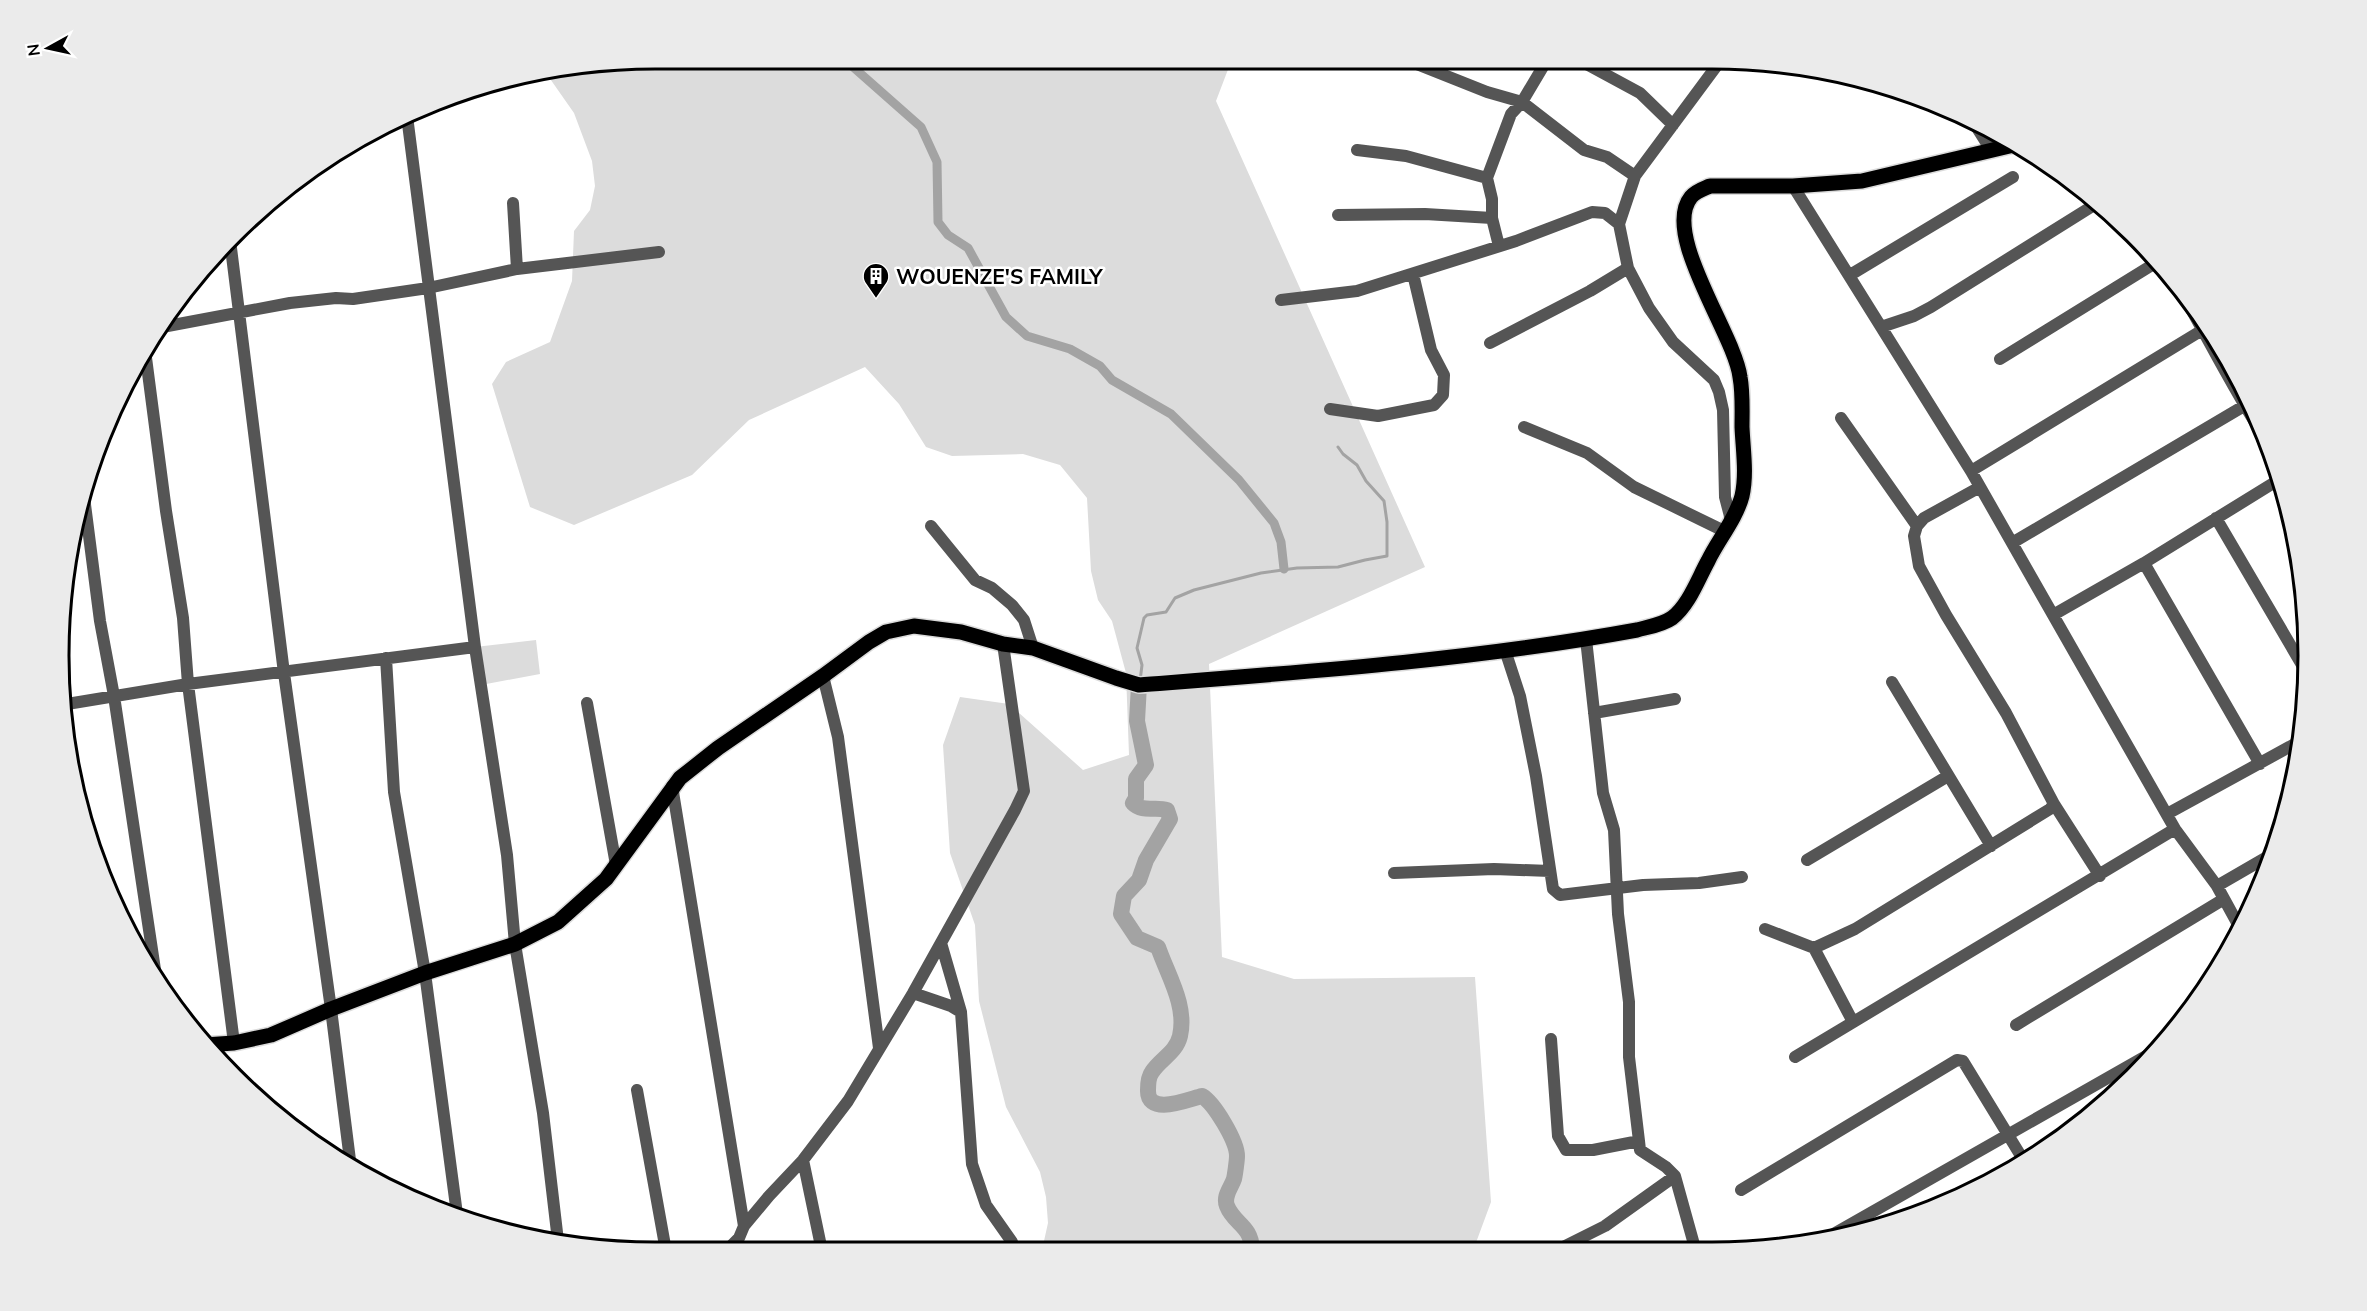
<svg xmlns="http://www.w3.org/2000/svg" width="2367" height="1311" viewBox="0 0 2367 1311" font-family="Mulish,sans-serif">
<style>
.green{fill:#dcdcdc}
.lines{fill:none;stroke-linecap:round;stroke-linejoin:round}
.stream{stroke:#a3a3a3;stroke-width:3}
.canal{stroke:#a3a3a3;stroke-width:9}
.river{stroke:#a3a3a3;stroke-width:16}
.major-casing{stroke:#dbdbdb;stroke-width:18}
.minor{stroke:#555;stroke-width:12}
.major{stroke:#000;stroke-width:15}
.labels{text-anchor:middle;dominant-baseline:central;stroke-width:5;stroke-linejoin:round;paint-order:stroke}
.poi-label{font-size:21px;font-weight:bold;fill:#000;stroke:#fff;text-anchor:start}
.rim{fill:none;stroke:#000;stroke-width:3}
</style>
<rect width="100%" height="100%" fill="#fff"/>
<path class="green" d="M656,59h576l-16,42 209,466 -216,97 13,293 72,22 181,-2 16,225 -17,46 -432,2 6,-27 -2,-26 -6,-25 -34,-65 -27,-106 -4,-76 -25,-72 -7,-108 17,-48 49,7 74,66 46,-15 -3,-82 -14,-52 -14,-21 -7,-29 -4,-73 -27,-33 -37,-11 -71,2 -26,-9 -27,-43 -34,-37 -116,53 -57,55 -118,50 -44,-18 -38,-123 14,-22 44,-20 22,-61 2,-50 16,-21 5,-24 -3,-25 -18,-48 -28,-40 -6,-3z
M536,640l4,34 -59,11 -6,-38z"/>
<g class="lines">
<path class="stream" d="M1140,681l2,-16 -5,-17 7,-30 3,-3 19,-3 9,-14 19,-8 67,-17 36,-5 41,-1 27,-7 22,-4v-34l-3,-21 -18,-20 -9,-16 -14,-11 -5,-7"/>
<path class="canal" d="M844,59l77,68 16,35 1,60 10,13 20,13 38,69 21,19 43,13 30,17 12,14 59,34 68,66 35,43 7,19 3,27"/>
<path class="river" d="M1139,685l-2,36 9,44 -10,14v19l-3,5c10,10 22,3 34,7l3,9 -24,41 -7,20 -15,16 -3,18 16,24 21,9c10,29 29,58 22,89 -4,17 -20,23 -28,36 -3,4 -4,13 -4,18 -1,27 41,9 54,6 12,7 35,45 35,60 0,4 -2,19 -3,23 -3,9 -11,17 -7,27 7,18 24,19 25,43"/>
<g class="major-casing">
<path id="major" d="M204,1045l30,-2 37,-8 60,-26 94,-36 90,-29 43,-22 48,-43 74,-101 38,-30 105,-72 46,-34 17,-10 28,-6 47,6 42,12 30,4 83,30 23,7c166,-13 334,-25 498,-55 11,-3 25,-5 35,-12 17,-13 26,-39 36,-57 10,-21 28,-42 34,-65 5,-22 1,-46 0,-69 0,-16 1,-34 -2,-50 -5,-42 -79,-143 -49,-180 5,-6 12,-8 19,-11h83l69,-5 156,-37"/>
</g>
<path class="minor" d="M1404,59l83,33 35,10 62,48 23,7 28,19
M1579,60l61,33 33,32
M1721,60l-86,116 -16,48 9,44 21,40 24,34 41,38 5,12 4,18 2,87 6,23
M407,116l68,531 32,208 8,89 28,169 15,128
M1974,123l17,27
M1357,150l49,6 81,22
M1793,186l178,285 204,358 42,57 23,42
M513,203l4,66
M1338,215l87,-1 67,4
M230,240l54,433 47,336 20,159
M1499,246l-7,-28v-19l-5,-21 24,-64 11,-12 25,-42
M1850,275l163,-98
M2175,281c30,51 56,105 88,154
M1281,300l76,-9 159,-50 76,-29 13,1 14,11
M1881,327l33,-11 17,-9 168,-105
M157,328l133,-25 46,-5 17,1 75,-11 89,-19 142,-17
M1490,343l100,-52 38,-23
M145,350l21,161 17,107 5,66 46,359
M2000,359l157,-97
M1330,409l48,7 56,-11 9,-10 1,-20 -13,-25 -18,-76
M1841,418l76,108
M1524,427l63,26 47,34 90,44
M1971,471l233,-142
M83,489l17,132 14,75 43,287
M2216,518l89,152
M931,526l44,54 17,8 20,17 12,15 9,28
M2012,543l232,-137
M2144,563l116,201
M2053,615l91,-52 136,-84
M1586,639l17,154 11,37 4,84 11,88v55l10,84 1,9 26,17 9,9 20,72
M1505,650l15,46 16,80 17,113 7,6 83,-10 56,-2 43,-6
M386,658l8,134 31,181 32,241
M823,676l15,61 41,311
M1892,682l99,164
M587,703l29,162
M61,705l127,-21 287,-37
M1594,713l81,-14
M672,786l72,440
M2054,804l46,72
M2167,814l135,-74
M1807,860l141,-84
M1394,873l100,-4 56,2
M2217,886l57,-33
M1765,929l49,19 41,-19 195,-120 4,-5 -48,-91 -60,-98 -27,-49 -5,-30 3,-10 7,-8 56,-31
M941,943l20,69 11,152 14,41 26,37
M1814,948l39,74
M913,993l38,13 10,6
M2016,1025l208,-126
M1551,1039l7,97 8,14h27l46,-9
M1795,1057l380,-228
M637,1090l29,161
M803,1160l19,91
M1741,1190l216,-130 6,1 61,100
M1823,1240l339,-193
M1561,1248l44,-22 70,-50
M726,1251l13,-13 5,-12 25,-30 34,-36 45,-59 65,-108 102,-183 9,-19 -21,-147"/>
<use href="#major" class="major"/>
</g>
<defs>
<g id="building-pin" transform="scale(1.35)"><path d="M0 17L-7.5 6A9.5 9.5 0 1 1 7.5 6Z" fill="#000" stroke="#fff"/><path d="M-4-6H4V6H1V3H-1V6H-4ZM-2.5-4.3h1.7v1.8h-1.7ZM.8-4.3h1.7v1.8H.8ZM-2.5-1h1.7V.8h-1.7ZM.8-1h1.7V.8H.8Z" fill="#fff"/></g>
</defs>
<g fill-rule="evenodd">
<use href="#building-pin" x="876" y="276"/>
</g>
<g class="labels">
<g class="poi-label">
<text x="896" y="276">WOUENZE'S FAMILY</text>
</g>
</g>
<path d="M0 0H2367V1311H0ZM655 69H1712A586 586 0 0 1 2298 655V656A586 586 0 0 1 1712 1242H655A586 586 0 0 1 69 656V655A586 586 0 0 1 655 69Z" fill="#ebebeb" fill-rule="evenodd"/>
<path class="rim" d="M655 69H1712A586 586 0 0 1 2298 655V656A586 586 0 0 1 1712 1242H655A586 586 0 0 1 69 656V655A586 586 0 0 1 655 69Z"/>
<g transform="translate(48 48) rotate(262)" stroke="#ffffff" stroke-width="4.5" paint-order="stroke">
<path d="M0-4.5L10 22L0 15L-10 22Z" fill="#000000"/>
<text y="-9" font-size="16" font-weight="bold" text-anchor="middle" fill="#000000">N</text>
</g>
</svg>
